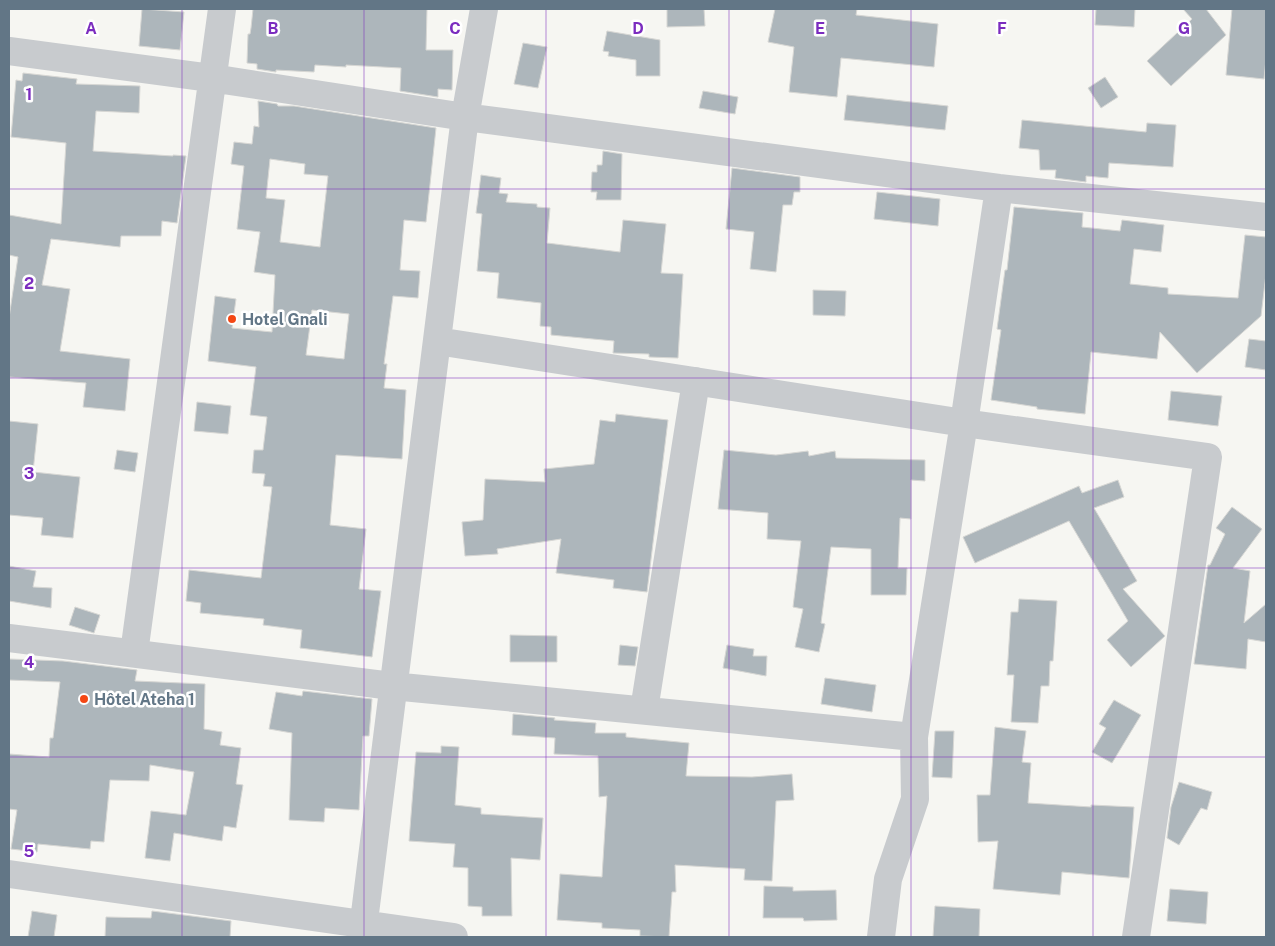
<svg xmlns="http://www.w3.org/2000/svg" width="1275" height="946" viewBox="0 0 1275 946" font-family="'Public Sans',sans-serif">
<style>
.building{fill:#adb6bb;stroke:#d7d7d4;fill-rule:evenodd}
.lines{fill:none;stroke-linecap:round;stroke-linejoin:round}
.minor{stroke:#c8cbce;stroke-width:28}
.grid{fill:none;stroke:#7b2cbf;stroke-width:1;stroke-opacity:0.55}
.poi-dot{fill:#f44714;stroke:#fff;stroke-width:2}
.labels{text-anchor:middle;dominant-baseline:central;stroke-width:5;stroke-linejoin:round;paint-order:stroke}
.poi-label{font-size:16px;font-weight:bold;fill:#627686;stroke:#fff;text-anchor:start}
.grid-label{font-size:16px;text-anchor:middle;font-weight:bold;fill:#7b2cbf;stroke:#fff;stroke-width:5;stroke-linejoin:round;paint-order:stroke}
</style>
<rect width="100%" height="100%" fill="#f6f6f2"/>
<path class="building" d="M142,9l42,3 -4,38 -41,-4z
M253,9h174l-1,41h27l-1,40 -14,-1v8l-38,-6 1,-23 -55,-3v2l-31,-2 -1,7 -38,-2v2l-19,-3v-5l-10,-1 1,-29h2l1,-6z
M667,9h37l1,17 -38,1z
M775,9h82l-1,6 82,9 -4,43 -93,-9 -4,39 -48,-5 5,-45 -26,-5z
M1096,9h39l-1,18 -39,-2z
M1183,9h23l20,26 -55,51 -24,-25 45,-42z
M1232,9h34v50l-2,20 -38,-4z
M607,31l53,9v36h-24v-16l-28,-4 1,-4 -6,-1z
M523,43l24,4 -9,41 -24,-4z
M23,73l54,6 -1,5 64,2 -1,27 -43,-2 -3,40 80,5v-1l13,1 -9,67 -15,-2 -1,15h-40l-1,11 -69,-8 -9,46 28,4 -10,62 70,8 -5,52 -42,-4 3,-24 -77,-6v-59l9,-61 -9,-2v-40l52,9 5,-81 -55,-6 5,-57 6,1z
M1105,77l13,20 -17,11 -13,-20z
M703,91l35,6 -3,17 -36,-6z
M847,95l101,11 -3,24 -101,-10z
M258,101l19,3 1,2h16l142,22 -10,94 -22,-2 -4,50 20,1 -2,27 -25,-2 -9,68h3l-3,24 22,2 -4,69 -66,-4 -6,70 36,4 -7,60 22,2 -9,66 -72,-9 2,-18 -39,-5 1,-6 -64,-6 1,-10 -15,-2 3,-31 72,8 11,-91 -9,-1 2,-12 -13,-1 2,-23h9l4,-33 -17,-2 6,-48 -48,-6 7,-65 21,3 -4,29 40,4 3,-57 -21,-3 6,-40 -23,-3 7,-63 -13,-2 3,-22 18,2 2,-18 5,1zM270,159l35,5 -1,10 24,2 -8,71 -40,-5 5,-42 -19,-2zM312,310l37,4 -5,45 -38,-4z
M1022,120l124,12 1,-9 29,2 -3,42 -64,-4 -1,15 -22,-2v6l-31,-4 1,-8h-16l-1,-20 -20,-2z
M603,151l19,3 -1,46h-25l1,-8h-6l1,-20h5v-7h5z
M732,168l68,9v15h-6l-2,13h-9l-7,67 -26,-3 4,-37 -28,-3z
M481,175l20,3 -2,15 9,1 -2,8 31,2v3l13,1 -3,35 73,9 3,-32 43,4 -5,49 22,1 -5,84 -29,-1v-3l-36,-1 1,-12 -63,-6v-8l-11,-1 1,-23 -44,-5 2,-25 -22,-2 5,-57 -6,-1z
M877,192l63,7 -2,27 -64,-7z
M1014,207l69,6 -1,14 38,4 2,-11 42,5 -3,27 -27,-3 -4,35 38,4v6l70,4 7,-63 21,2v37l-5,42 -64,57 -37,-41 -3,27 -66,-7 -6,62 -48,-5v-2l-46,-7 10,-70 -4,-1 8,-59h2z
M813,290l33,1 -1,25 -32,-1z
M1249,339l17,2v29l-21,-3z
M1171,391l51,5 -4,30 -50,-6z
M197,402l34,4 -3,28 -34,-3z
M616,414l52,6 -21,172 -34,-4 1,-8 -58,-7 5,-34 -64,10 1,5 -33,2 -3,-34 21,-2 2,-41 60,3 -1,-13 50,-5 6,-44 15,2z
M9,421l29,3 -5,48 47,5 -7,61 -32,-3 2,-17 -34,-3z
M117,450l21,3 -3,19 -21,-3z
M724,450l52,5 32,-4 1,5 26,-5 1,7 89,2v21l-14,-1v39l-11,-1 -2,50h9l-1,27h-35v-46l-40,-2 -10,76 4,1 -6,28 -24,-5 8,-38 -10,-2 8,-66 -34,-2 1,-26 -50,-4z
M1118,480l6,17 -30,11 43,73 -14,8 42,47 -34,31 -24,-27 21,-19 -59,-100 -94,42 -12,-26 116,-51 3,7z
M1232,507l30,22 -29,39 17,3 -6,52 22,-19v38l-18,-3 -2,30 -52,-5 14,-99h2l15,-31 -9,-6z
M9,566l27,5 -3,16 19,1 -1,20 -42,-7z
M1019,599l38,2 -4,60h-3l-1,25h-8l-3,37 -27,-1 3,-47h-7l4,-63h7z
M75,607l25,8 -6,18 -25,-8z
M510,635l47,1v26h-47z
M620,645l18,2 -3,19 -17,-1z
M727,645l27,4 -1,7h14l-1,20 -43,-8z
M9,659l54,2 74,9 -2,11 70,3 -1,45 18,3 -2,13 21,3 -5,36 7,1 -7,43 -12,-2 -2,15 -48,-8 -4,28 -25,-3 6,-47 35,4 8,-43 -44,-7 -1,16 -39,-1 -6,62 -13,-1 -1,8 -52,-5 -1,8 -26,-3 6,-39 -8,-1v-55l40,3 1,-19h3l7,-56 -51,-2z
M825,678l51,7 -4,27 -51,-8z
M303,691l69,8 -3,37h-6l-4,74 -34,-2 -1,14 -35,-2 3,-87 -23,-4 7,-37 26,4z
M1114,700l27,15 -29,48 -20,-11 14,-24 -7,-4z
M513,714l42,4 -1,2 42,3 -1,10h31v4l63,6 -3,33 66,1 40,-3 2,26 -18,1 -4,80 -28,-1 1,-11 -70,-4 1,27h-4l-3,45 -29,-1v-6l-38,-2v-5l-45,-3 3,-46 42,3 5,-81 -8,1 -1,-41 -44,-2 1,-16 -43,-3z
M995,727l31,4 -4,31 9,1 -3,40 63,4v-2l43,2 -5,71 -67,-6 -2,23 -67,-6 5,-48 -20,1 -1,-47h13z
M935,731h19l-2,47 -20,-1z
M441,746l18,1 -4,58 26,3v6l62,4 -3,42 -29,-2 1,58h-30v-9l-14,-1v-38l-15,-1 2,-23 -46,-3 7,-89 25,1z
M1179,782l33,10 -5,18 -6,-2 -22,37 -12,-7 4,-31z
M764,886l29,1v4l43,-1 1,30 -33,1 -1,-3h-40z
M1170,889l38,3 -2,32 -39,-3z
M935,906l45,3 -1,28h-46z
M32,911l25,4 -3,22h-26z
M152,911l79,10 -1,16h-125l1,-20 45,1z"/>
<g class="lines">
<path class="minor" d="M9,51l202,27 254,39 534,71 267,29
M437,341l527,82 244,34 -72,480
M9,638l383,48 522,51
M134,653l88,-644
M644,710l52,-329
M9,874l445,63
M362,937l103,-820 19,-108
M881,937l7,-58 27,-80 -1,-62 50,-314 35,-235"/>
</g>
<path class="grid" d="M182,9v928M364,9v928M546,9v928M729,9v928M911,9v928M1093,9v928M9,189h1257M9,378h1257M9,568h1257M9,757h1257"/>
<g class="poi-dot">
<circle cx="232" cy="319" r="5"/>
<circle cx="84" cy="699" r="5"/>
</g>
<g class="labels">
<g class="poi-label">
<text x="242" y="319">Hotel Gnali</text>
<text x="94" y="699">Hôtel Ateha 1</text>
</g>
</g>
<g class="grid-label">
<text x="91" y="34">A</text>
<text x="273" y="34">B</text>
<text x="455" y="34">C</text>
<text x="638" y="34">D</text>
<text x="820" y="34">E</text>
<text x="1002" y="34">F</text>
<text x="1184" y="34">G</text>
<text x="29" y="100">1</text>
<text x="29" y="289">2</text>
<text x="29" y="479">3</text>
<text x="29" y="668">4</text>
<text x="29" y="857">5</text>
</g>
<rect width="1275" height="946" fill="none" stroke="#627686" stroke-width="20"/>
</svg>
